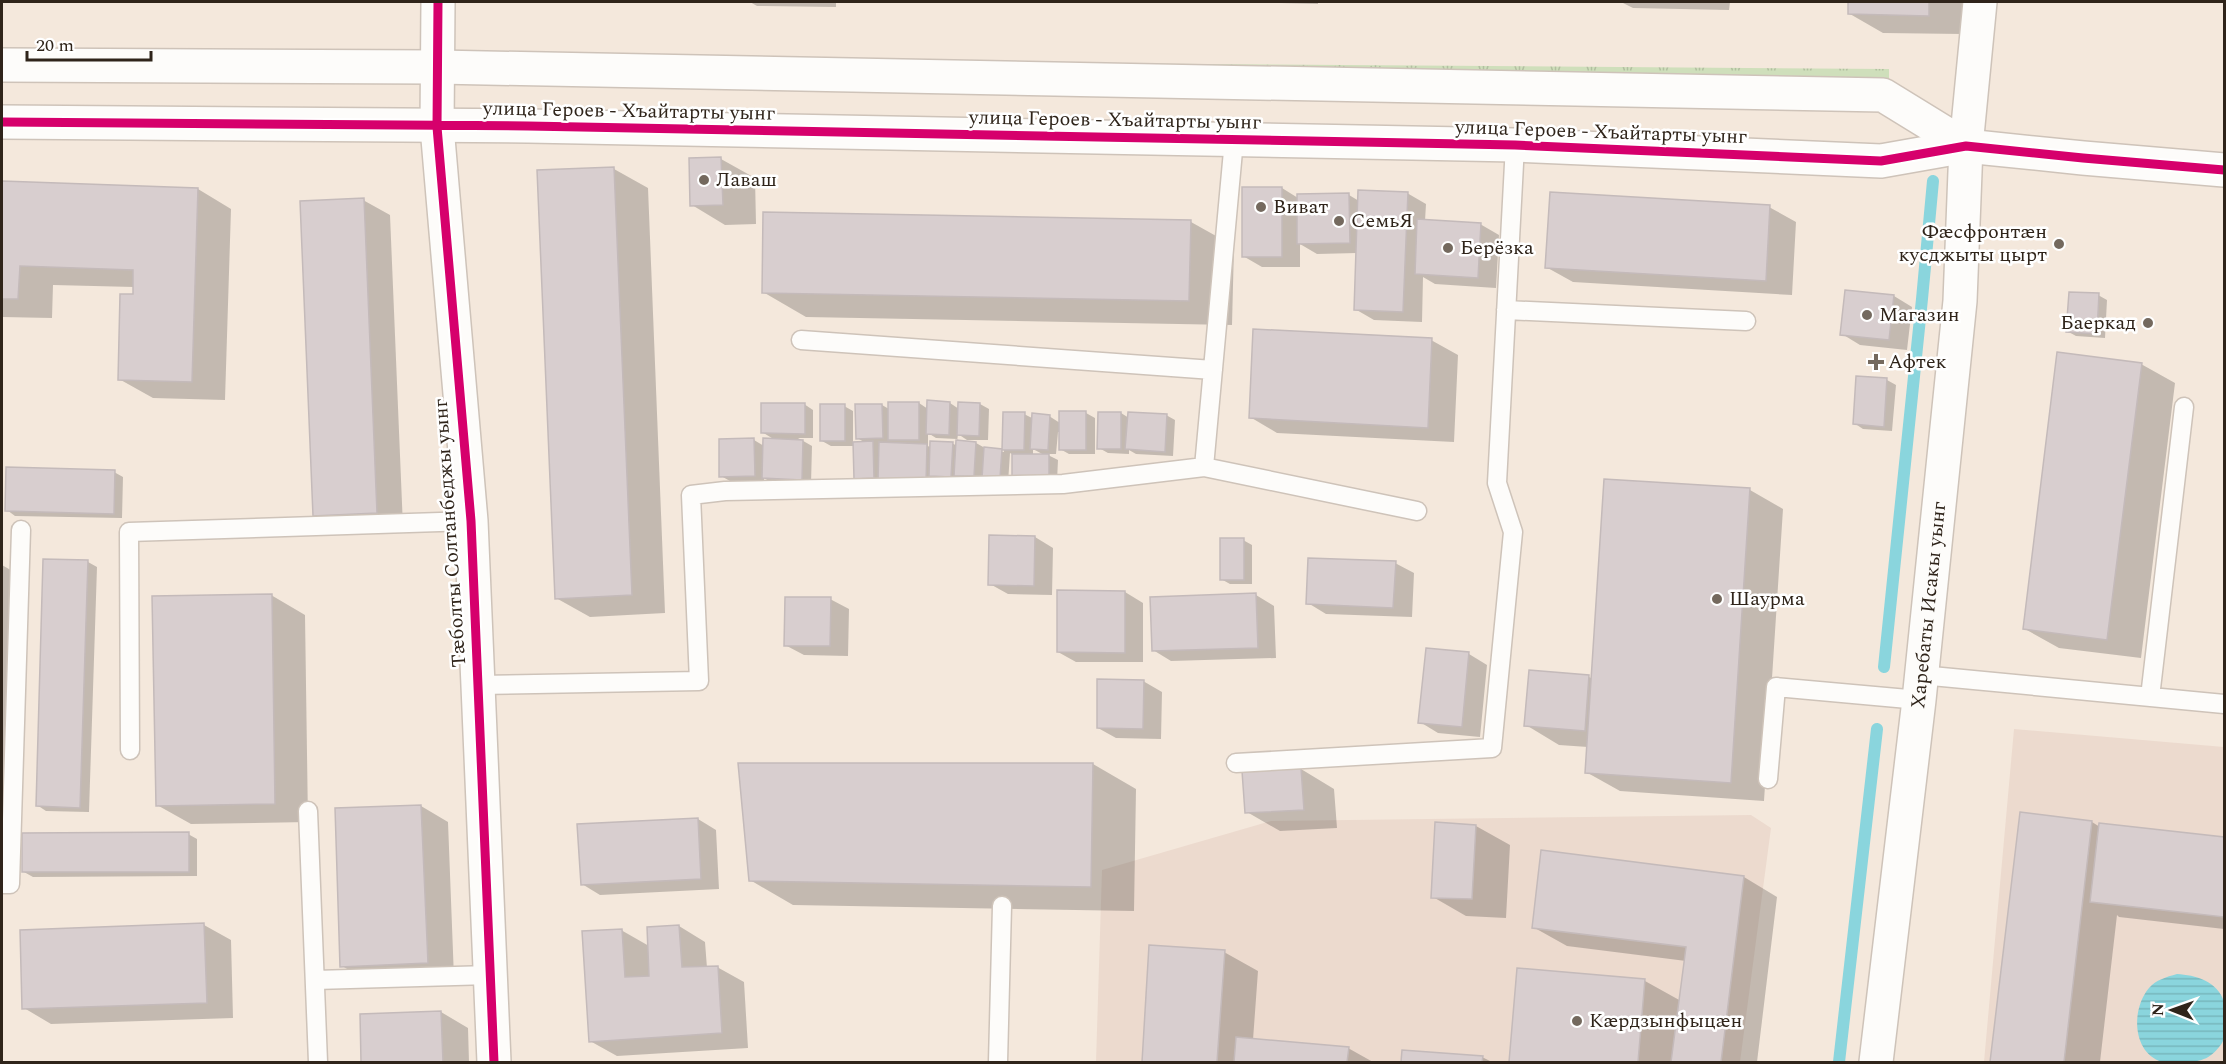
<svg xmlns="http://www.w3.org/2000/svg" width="2226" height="1064" viewBox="0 0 2226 1064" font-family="Spectral,serif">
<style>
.industrial{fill:#ecdace}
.park{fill:url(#park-tufts)}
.water{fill:url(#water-rules)}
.shadow{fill:#0003;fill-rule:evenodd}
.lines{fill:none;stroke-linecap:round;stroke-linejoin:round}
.stream{stroke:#8ad5dd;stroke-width:12}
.building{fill:#d8cecf;stroke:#c4baba;stroke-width:1.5}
.lane-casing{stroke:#cec3b9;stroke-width:21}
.secondary-casing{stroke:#cec3b9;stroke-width:36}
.lane{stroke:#fdfcfa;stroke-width:18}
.secondary{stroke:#fdfcfa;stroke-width:33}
.cycleway-casing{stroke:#fff;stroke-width:13}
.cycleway{stroke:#d6006c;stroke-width:9}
.poi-dot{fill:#74695e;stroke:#fff;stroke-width:2}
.labels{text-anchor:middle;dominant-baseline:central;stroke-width:5;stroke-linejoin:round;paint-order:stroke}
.street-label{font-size:20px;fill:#2f241a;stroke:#fff}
.poi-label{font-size:20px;fill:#2f241a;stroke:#fff;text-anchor:start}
</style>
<defs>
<pattern id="park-tufts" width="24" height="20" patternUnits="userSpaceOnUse" patternTransform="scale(1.5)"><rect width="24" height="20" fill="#cfdfbb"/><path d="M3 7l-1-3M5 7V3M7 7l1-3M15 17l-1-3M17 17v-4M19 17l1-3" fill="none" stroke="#b2bfa0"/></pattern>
<pattern id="water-rules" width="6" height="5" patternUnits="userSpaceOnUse" patternTransform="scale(1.5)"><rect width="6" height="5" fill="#8ad5dd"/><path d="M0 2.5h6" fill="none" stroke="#77b7bd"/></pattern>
</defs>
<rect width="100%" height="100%" fill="#f4e8dc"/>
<path class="industrial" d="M2014,729l210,18v315h-240z
M1751,815l20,13 -31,234h-644l6,-192 169,-49z"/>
<path class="park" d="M513,59l1376,10v16z"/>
<path class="water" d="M2177,974c18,1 41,7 47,28 2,5 0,13 0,18 0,8 2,16 -2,23 -10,15 -20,19 -37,19 -7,0 -17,2 -23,0 -30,-9 -31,-53 -13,-74 7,-8 17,-11 28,-14z"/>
<path class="shadow" d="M750,2h86v5l-79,-1z
M1240,2h-1h79v2z
M1621,2h109l-1,8 -96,-2z
M1850,2h112v32l-79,-1 -33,-19z
M721,159l34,19 1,46 -31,1 -33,-20z
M614,169l34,19 17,425 -75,4 -34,-19 -18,-426z
M2,183l196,6 33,20 -6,191 -72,-2 -34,-19 15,-92 -81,-2 -1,33 -50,-1z
M1282,188l16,10 51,-3 10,6 48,-8 19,11 -1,17 55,3 19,11 -3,53 -61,-4 -12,-7 -1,45 -48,-2 -19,-11 2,-56 -40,1 -17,-10v23h-38l-19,-11z
M363,200l27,15 13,312 -62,3 -27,-15z
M1769,207l27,15 -4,73 -219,-13 -27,-15z
M765,214l426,8 43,24 -2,79 -426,-8 -43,-25z
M2098,295l9,5 -2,38 -29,-2 -9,-5z
M1894,296l18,11 -5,43 -47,-5 -18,-11z
M1431,340l27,15 -4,87 -177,-9 -27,-16z
M2141,364l34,19 -34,275 -82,-10 -34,-19z
M1887,380l9,5 -4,46 -29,-2 -9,-6z
M919,403l9,6 22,-6 9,6 21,-5 9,5 -1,31h-21l-9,-6 -1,8 19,1 9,5 19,4v-39l20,1 10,5 15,-3 11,7 26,-10 9,5v36h-26l-9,-5v-17h-2l-2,22h-10l12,6 -1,21 -47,-28 -2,30 -25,-3 -118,3 -9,-5 -2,-32h-23l-9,-5 22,-35 9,5v33l13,-1 -9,-5 -1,-32 26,-1 7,4zM928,433l8,5 21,1v7l-5,-3 -21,5 -3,-2zM1033,449l11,6h-11z
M804,404l9,6v28h-15l14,8 -1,38 -39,-1 -8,-5v3h-34l-9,-5 33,-36 10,6 11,-6 -13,-8z
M1121,413l8,5 37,-3 9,5 -2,36 -37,-2 -7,-4v4l-21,-1 -9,-5z
M114,472l9,5 -1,41 -107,-2 -8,-6z
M1750,490l33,19 -19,292 -144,-10 -34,-19 2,-25 -29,-2 -33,-20 63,-48 4,2z
M1035,537l18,11 -1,47 -44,-1 -18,-10z
M1243,540l9,5v39h-22l-9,-5z
M88,562l9,5 -8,245 -43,-1 -9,-6z
M1395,563l19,10 -2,44 -86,-3 -18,-11z
M2,565l12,7 -8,278h-4z
M1125,592l18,11v59h-67l-18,-10z
M271,595l34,20 3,207 -117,2 -34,-19z
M1256,595l18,11 2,52 -105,3 -18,-11z
M830,599l19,10 -1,47 -44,-1 -19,-10z
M1469,654l18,11 -7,72 -42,-4 -18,-11z
M1143,681l19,11 -1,47 -45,-1 -18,-10z
M1093,764l43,25 -2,122 -341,-6 -43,-25z
M1301,769l33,20 3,39 -57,3 -33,-19z
M421,806l27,16 6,156 -86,3 -26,-15 -6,-157z
M2021,814l71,8 8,5 1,-3 123,15v90l-105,-12 -2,-2 -17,147h-108z
M698,819l18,11 3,59 -119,6 -18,-11z
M1437,824l39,2 34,19 -4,73 -40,-2 -33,-19z
M188,834l9,5v37l-164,1 -9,-5z
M1744,877l33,20 -20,165h-246l8,-93 126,12 36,20 5,-40 -119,-15 -34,-19z
M204,925l27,15 2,78 -182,6 -27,-16 -3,-77z
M679,926l26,16 2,26 10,-1 27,15 4,66 -131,8 -27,-15 31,-111 28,16z
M1151,947l73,5 34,19 -5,69 95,8 25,14h-230z
M441,1012l27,16 1,34h-106l-1,-47z
M1404,1052l78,5 10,5h-89z"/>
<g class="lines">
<path class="stream" d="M1884,667l38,-368 11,-118
M1839,1062l38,-333"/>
</g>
<path class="building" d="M1848,2h81v14l-81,-2z
M721,157l2,48 -33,1 -1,-48z
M614,167l18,428 -77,4 -18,-429z
M2,181l196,7 -6,194 -74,-2 2,-86h13v-24l-113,-4 -2,33h-16z
M1242,187h40v70h-40z
M1358,190l50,2 -5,120 -49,-2z
M1550,192l220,13 -4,76 -221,-13z
M1349,193l1,50 -53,1v-50z
M364,198l13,315 -64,3 -13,-315z
M763,212l428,8 -2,81 -427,-8z
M1417,219l64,4 -3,55 -63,-4z
M1845,290l49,5 -5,45 -49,-5z
M2069,292l30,1 -2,41 -31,-2z
M1253,329l179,9 -4,90 -179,-10z
M2057,352l85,11 -35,277 -84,-11z
M1856,376l31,2 -3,49 -31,-3z
M927,400l23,2 -1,33 -23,-1z
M888,402h31v38h-31z
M958,402l22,1 -1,33 -22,-1z
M761,403h44v31l-44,-1z
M820,404h25v37h-25z
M855,404h27l1,34 -27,1z
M1059,411h27v39h-27z
M1003,412h22l-1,38h-22z
M1098,412h23v37h-24z
M1128,412l39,2 -2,38 -40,-3z
M1032,413l18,2 -2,35 -18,-1z
M754,438l1,38 -36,1v-38z
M763,438l40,2 -1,40 -40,-2z
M956,440l20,2 -2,34h-20z
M873,441l1,37 -20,1 -1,-37z
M930,441l23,1 -2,35 -22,-1z
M879,442l48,2 -1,39 -48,-2z
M984,447l18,2 -2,29h-18z
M1012,454h37v23h-37z
M6,467l109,3 -1,44 -109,-3z
M1604,479l146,9 -19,295 -146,-10z
M989,535l46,1 -1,50 -46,-1z
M1220,538h24v42h-24z
M1308,558l88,3 -3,47 -87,-4z
M43,559l45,1 -8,248 -44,-2z
M1057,590l68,1v62l-68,-1z
M1256,593l2,55 -106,3 -2,-54z
M272,594l3,210 -119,2 -4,-210z
M785,597h46l-1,49h-46z
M1426,648l43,4 -7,75 -44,-4z
M1529,670l60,5 -4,56 -61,-5z
M1097,679l47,1 -1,49 -46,-1z
M738,763h355l-2,124 -342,-6z
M1301,768l3,42 -59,3 -3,-42z
M421,805l7,158 -88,4 -5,-159z
M2020,812l72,9 -28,241h-74z
M698,818l3,61 -120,6 -4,-61z
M1435,822l41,3 -4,74 -41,-1z
M2099,823l125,14v80l-134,-15z
M189,832v40h-167v-39z
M1541,850l203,26 -23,186h-50l15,-115 -154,-19z
M204,923l3,80 -185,6 -2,-79z
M679,925l3,42 36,-1 4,67 -133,9 -7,-111 40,-2 3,48 24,-1 -2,-49z
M1149,945l76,5 -8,112h-75z
M1517,968l128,11 -7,83h-129z
M441,1011l2,51h-82l-1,-48z
M1236,1037l113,10 -2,15h-113z
M1402,1050l81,6 -1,6h-81z"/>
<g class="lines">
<g class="lane-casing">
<path id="lane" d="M1506,310l240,11
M801,340l412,30
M1204,467l213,44
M1921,675l303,29
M478,685l221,-4 -8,-186 34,-4 338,-7 141,-17 30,-327
M2150,697l34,-290
M130,750l-1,-218 342,-11
M1236,763l256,-15 21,-216 -16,-49 18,-338
M1768,779l8,-92 143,13
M308,811l10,251
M2,884h8l11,-354
M315,980l175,-5
M998,1062l4,-156"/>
</g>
<g class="secondary-casing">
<g id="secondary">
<path d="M438,2l-1,125 34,394 23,541"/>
<path d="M2,65l436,2 1445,28 83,51"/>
<path d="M2,122l526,4 987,19 366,16 85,-15 117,12 141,12"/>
<path id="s1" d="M1876,1062l43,-362 41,-399 6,-155 14,-144"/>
</g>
</g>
<use href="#lane" class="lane"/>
<use href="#secondary" class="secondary"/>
<g class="cycleway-casing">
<path id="cycleway" d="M438,2l-1,125 34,394 23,541
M2,122l526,4 987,19 366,16 85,-15 117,12 141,12"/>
</g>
<use href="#cycleway" class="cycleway"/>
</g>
<g class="poi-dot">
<circle cx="704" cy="180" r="6"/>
<circle cx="1261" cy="207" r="6"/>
<circle cx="1339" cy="221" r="6"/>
<circle cx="2059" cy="244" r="6"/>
<circle cx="1448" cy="248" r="6"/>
<circle cx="1867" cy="315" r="6"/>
<circle cx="2148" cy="323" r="6"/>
<path d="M1873 353h6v6h6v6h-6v6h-6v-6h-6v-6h6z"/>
<circle cx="1717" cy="599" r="6"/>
<circle cx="1577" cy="1021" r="6"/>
</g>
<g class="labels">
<g class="street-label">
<text transform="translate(629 111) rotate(1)">улица Героев - Хъайтарты уынг</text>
<text transform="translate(1115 120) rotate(1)">улица Героев - Хъайтарты уынг</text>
<text transform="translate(1601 132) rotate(2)">улица Героев - Хъайтарты уынг</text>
<text transform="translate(450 533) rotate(-94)">Тæболты Солтанбеджы уынг</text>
<text stroke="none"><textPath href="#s1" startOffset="460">Харебаты Исакы уынг</textPath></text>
</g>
<g class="poi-label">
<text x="716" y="180">Лаваш</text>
<text x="1273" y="207">Виват</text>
<text x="1351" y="221">СемьЯ</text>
<text x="2047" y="232" text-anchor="end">Фæсфронтæн<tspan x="2047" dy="23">кусджыты цырт</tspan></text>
<text x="1460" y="248">Берёзка</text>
<text x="1879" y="315">Магазин</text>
<text x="2136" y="323" text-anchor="end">Баеркад</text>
<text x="1888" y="362">Афтек</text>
<text x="1729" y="599">Шаурма</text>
<text x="1589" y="1021">Кæрдзынфыцæн</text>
</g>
</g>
<rect width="2226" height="1064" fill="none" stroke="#2f241a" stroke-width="6"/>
<g transform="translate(2172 1010) rotate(271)" stroke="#ffffff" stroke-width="4.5" paint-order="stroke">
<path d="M0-4.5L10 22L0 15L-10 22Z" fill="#2f241a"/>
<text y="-9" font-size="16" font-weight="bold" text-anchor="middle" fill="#2f241a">N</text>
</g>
<path d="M27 51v9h124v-9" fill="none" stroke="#2f241a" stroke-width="3"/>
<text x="36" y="51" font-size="18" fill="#2f241a" stroke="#ffffff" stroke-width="4.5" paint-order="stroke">20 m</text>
</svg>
